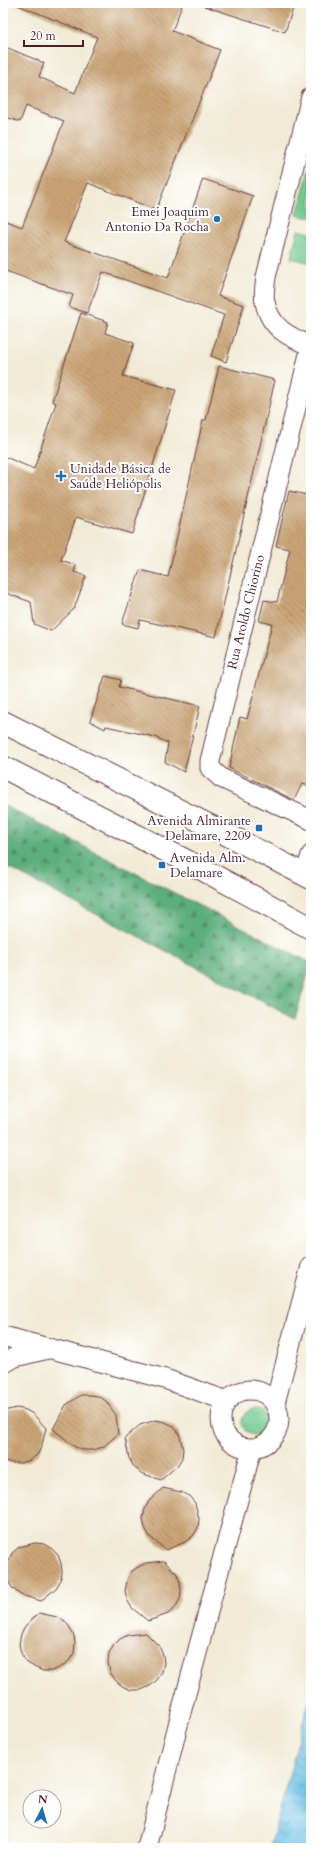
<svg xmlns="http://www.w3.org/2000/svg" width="314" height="1851" viewBox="0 0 314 1851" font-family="Cardo,serif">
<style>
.grass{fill:url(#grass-tufts);stroke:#5e745e}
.forest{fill:url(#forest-firs);stroke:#536652}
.pitch{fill:#71ca90;stroke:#5e745e}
.water{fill:url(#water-waves);stroke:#586f88}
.building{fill:url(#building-back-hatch)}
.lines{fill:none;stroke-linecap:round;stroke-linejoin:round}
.street-casing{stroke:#633e44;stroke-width:21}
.primary-casing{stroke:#633e44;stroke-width:24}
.street{stroke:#fff;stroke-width:19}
.primary{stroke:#fff;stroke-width:22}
.poi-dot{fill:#1f6fb2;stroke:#fff;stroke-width:1.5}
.labels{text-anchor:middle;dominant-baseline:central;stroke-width:4;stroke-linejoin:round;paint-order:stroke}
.poi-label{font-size:13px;fill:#4a1f2b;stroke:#fff;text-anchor:end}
.street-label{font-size:13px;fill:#4a1f2b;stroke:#fff}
</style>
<defs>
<pattern id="grass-tufts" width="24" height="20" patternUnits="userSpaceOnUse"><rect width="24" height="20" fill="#71ca90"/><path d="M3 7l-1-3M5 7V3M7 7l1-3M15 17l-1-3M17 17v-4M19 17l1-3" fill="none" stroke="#63ad7c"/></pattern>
<pattern id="forest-firs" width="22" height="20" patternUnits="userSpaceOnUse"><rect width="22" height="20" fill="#5cae7a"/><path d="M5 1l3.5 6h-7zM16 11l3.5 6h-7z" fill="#4e8d64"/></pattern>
<pattern id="water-waves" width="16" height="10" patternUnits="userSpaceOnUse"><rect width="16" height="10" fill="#66bfe4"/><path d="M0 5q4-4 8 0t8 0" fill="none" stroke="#569bb9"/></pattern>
<pattern id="building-back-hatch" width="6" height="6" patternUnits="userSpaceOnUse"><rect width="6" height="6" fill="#caa576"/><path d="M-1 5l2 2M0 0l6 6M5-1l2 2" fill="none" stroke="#a68661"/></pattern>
</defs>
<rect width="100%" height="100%" fill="#fff"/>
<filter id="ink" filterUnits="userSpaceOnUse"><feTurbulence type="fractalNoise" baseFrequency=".025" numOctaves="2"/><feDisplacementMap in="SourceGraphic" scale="8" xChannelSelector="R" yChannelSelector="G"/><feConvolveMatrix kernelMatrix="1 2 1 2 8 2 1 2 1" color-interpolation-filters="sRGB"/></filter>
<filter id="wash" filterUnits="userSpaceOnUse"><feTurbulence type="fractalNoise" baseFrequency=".012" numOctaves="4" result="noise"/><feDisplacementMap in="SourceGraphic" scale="16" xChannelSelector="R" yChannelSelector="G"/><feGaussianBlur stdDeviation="0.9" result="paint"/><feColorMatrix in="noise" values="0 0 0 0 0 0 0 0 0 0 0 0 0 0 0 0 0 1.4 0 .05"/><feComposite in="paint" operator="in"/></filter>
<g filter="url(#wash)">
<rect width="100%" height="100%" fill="#f1ebd5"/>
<path class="grass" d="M242 1422a13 13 0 1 1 26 0a13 13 0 1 1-26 0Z"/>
<path class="forest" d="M3,805l308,158 -16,56 -292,-154z"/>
<path class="pitch" d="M309,170l2,1v47l-14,-3z
M298,230l13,3v30l-20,-5z"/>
<path class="water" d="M311,1692v156h-41z"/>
<g id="blocks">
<path class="building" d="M13,3h170l-11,28 48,19 -64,160 -68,-27 -24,59 104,36 35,-99 50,17 -35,100 26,9 -18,57 -15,-6 13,-41 -121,-43 -16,41 -18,-6 4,-12 -70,-25v-50l19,7 42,-106 -38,-15 -6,16 -17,-6v-70l41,17 -5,14 36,16 22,-56z
M205,3h90l-10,29 -81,-26z
M81,313l27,9 -3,11 29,10 -11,33 53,14 -44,144 -56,-17 -15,43 15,5 -2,7 12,4 -12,33 -23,22 -17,-7 -3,-22 -28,-10v-136l31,13 22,-66 -4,-2z
M219,366l56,14 -59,257 -76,-17 -2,8 -16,-4 18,-54 28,7 35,-157h3z
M289,491l22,5v290l-9,-2 -8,16 -65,-32 11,-51 7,2 25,-95 -13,-3 5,-21 13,2 13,-53 -14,-3z
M105,676l16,4 -2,7 81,19 -16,66 -19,-10 3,-19 -13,-6 -49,-11 -1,3 -15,-8z
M81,1395h9l8,1 8,5 10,14 2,19 -15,13 -10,3h-9l-9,-3 -22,-18 13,-24z
M17,1408l9,2 7,4 13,14 -4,17 -4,9 -8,6 -9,3h-10l-8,-3v-49z
M156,1420l9,2 8,4 6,7 4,16 -1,9 -5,8 -16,14 -20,-7 -7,-6 -5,-9 -4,-20 15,-13z
M163,1488l18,4 8,4 6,7 4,16 -1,9 -5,8 -8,6 -19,8 -16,-13 -5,-9 -2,-9 2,-10 4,-8z
M35,1543l9,1 8,5 6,6 3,8 1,9 -1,8 -5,8 -15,13 -20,-6 -8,-6 -5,-8 -2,-10 2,-9 4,-9 7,-6z
M164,1561l13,13 3,8 1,9 -1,8 -5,9 -7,6 -20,7 -16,-13 -5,-8 -2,-9 2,-10 4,-9 7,-5 8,-4z
M39,1613l18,4 8,4 5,7 4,8 1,8 -1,9 -5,8 -8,6 -9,4h-9l-9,-4 -8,-5 -5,-9 -2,-9 2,-10 4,-8z
M146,1633l13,13 4,9 1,8 -2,9 -5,8 -7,6 -9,4h-10l-9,-4 -7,-6 -5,-8 -2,-9 1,-10 5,-8 6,-6 8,-4z"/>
</g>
</g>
<g filter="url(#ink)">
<use href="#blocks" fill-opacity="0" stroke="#633e44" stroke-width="1"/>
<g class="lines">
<g class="street-casing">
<path id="street" d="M311,97l-45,180c-1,8 -3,18 -1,25 5,26 24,35 46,44
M311,346l-101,415v7l11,10 90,42
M305,876l6,-21
M3,1336l162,43 62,22
M3,1364l12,-7 33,-8
M221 1419a29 29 0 1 1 58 0a29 29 0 1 1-58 0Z
M275,1403l36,-137
M147,1848l35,-139 70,-261"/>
</g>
<g class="primary-casing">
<path id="primary" d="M3,722l217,109 91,47
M3,767l197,101 111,60"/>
</g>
<use href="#street" class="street"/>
<use href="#primary" class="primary"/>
</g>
</g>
<g class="poi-dot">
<circle cx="217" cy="219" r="4"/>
<path d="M59 470h4v4h4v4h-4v4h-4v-4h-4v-4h4z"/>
<rect x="255" y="824" width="8" height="8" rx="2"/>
<rect x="158" y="861" width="8" height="8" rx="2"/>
</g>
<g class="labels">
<g class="poi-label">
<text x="209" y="212">Emei Joaquim<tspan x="209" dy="15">Antonio Da Rocha</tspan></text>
<text x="70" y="469" text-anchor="start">Unidade Básica de<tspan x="70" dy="15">Saúde Heliópolis</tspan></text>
<text x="251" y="821">Avenida Almirante<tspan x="251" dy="15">Delamare, 2209</tspan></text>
<text x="170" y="858" text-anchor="start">Avenida Alm.<tspan x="170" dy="15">Delamare</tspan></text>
</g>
<g class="street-label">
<text transform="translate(246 612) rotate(-76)">Rua Aroldo Chiorino</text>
</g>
</g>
<rect width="314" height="1851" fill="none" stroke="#fff" stroke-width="16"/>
<g transform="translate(42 1809) rotate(5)"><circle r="19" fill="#ffffff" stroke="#b7a5aa"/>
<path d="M0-3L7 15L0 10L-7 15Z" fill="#1f6fb2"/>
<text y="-6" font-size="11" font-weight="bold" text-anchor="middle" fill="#4a1f2b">N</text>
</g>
<path d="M24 40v6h59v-6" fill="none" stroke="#4a1f2b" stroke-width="2"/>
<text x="30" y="40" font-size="12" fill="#4a1f2b" stroke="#ffffff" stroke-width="3" paint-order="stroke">20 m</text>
</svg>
